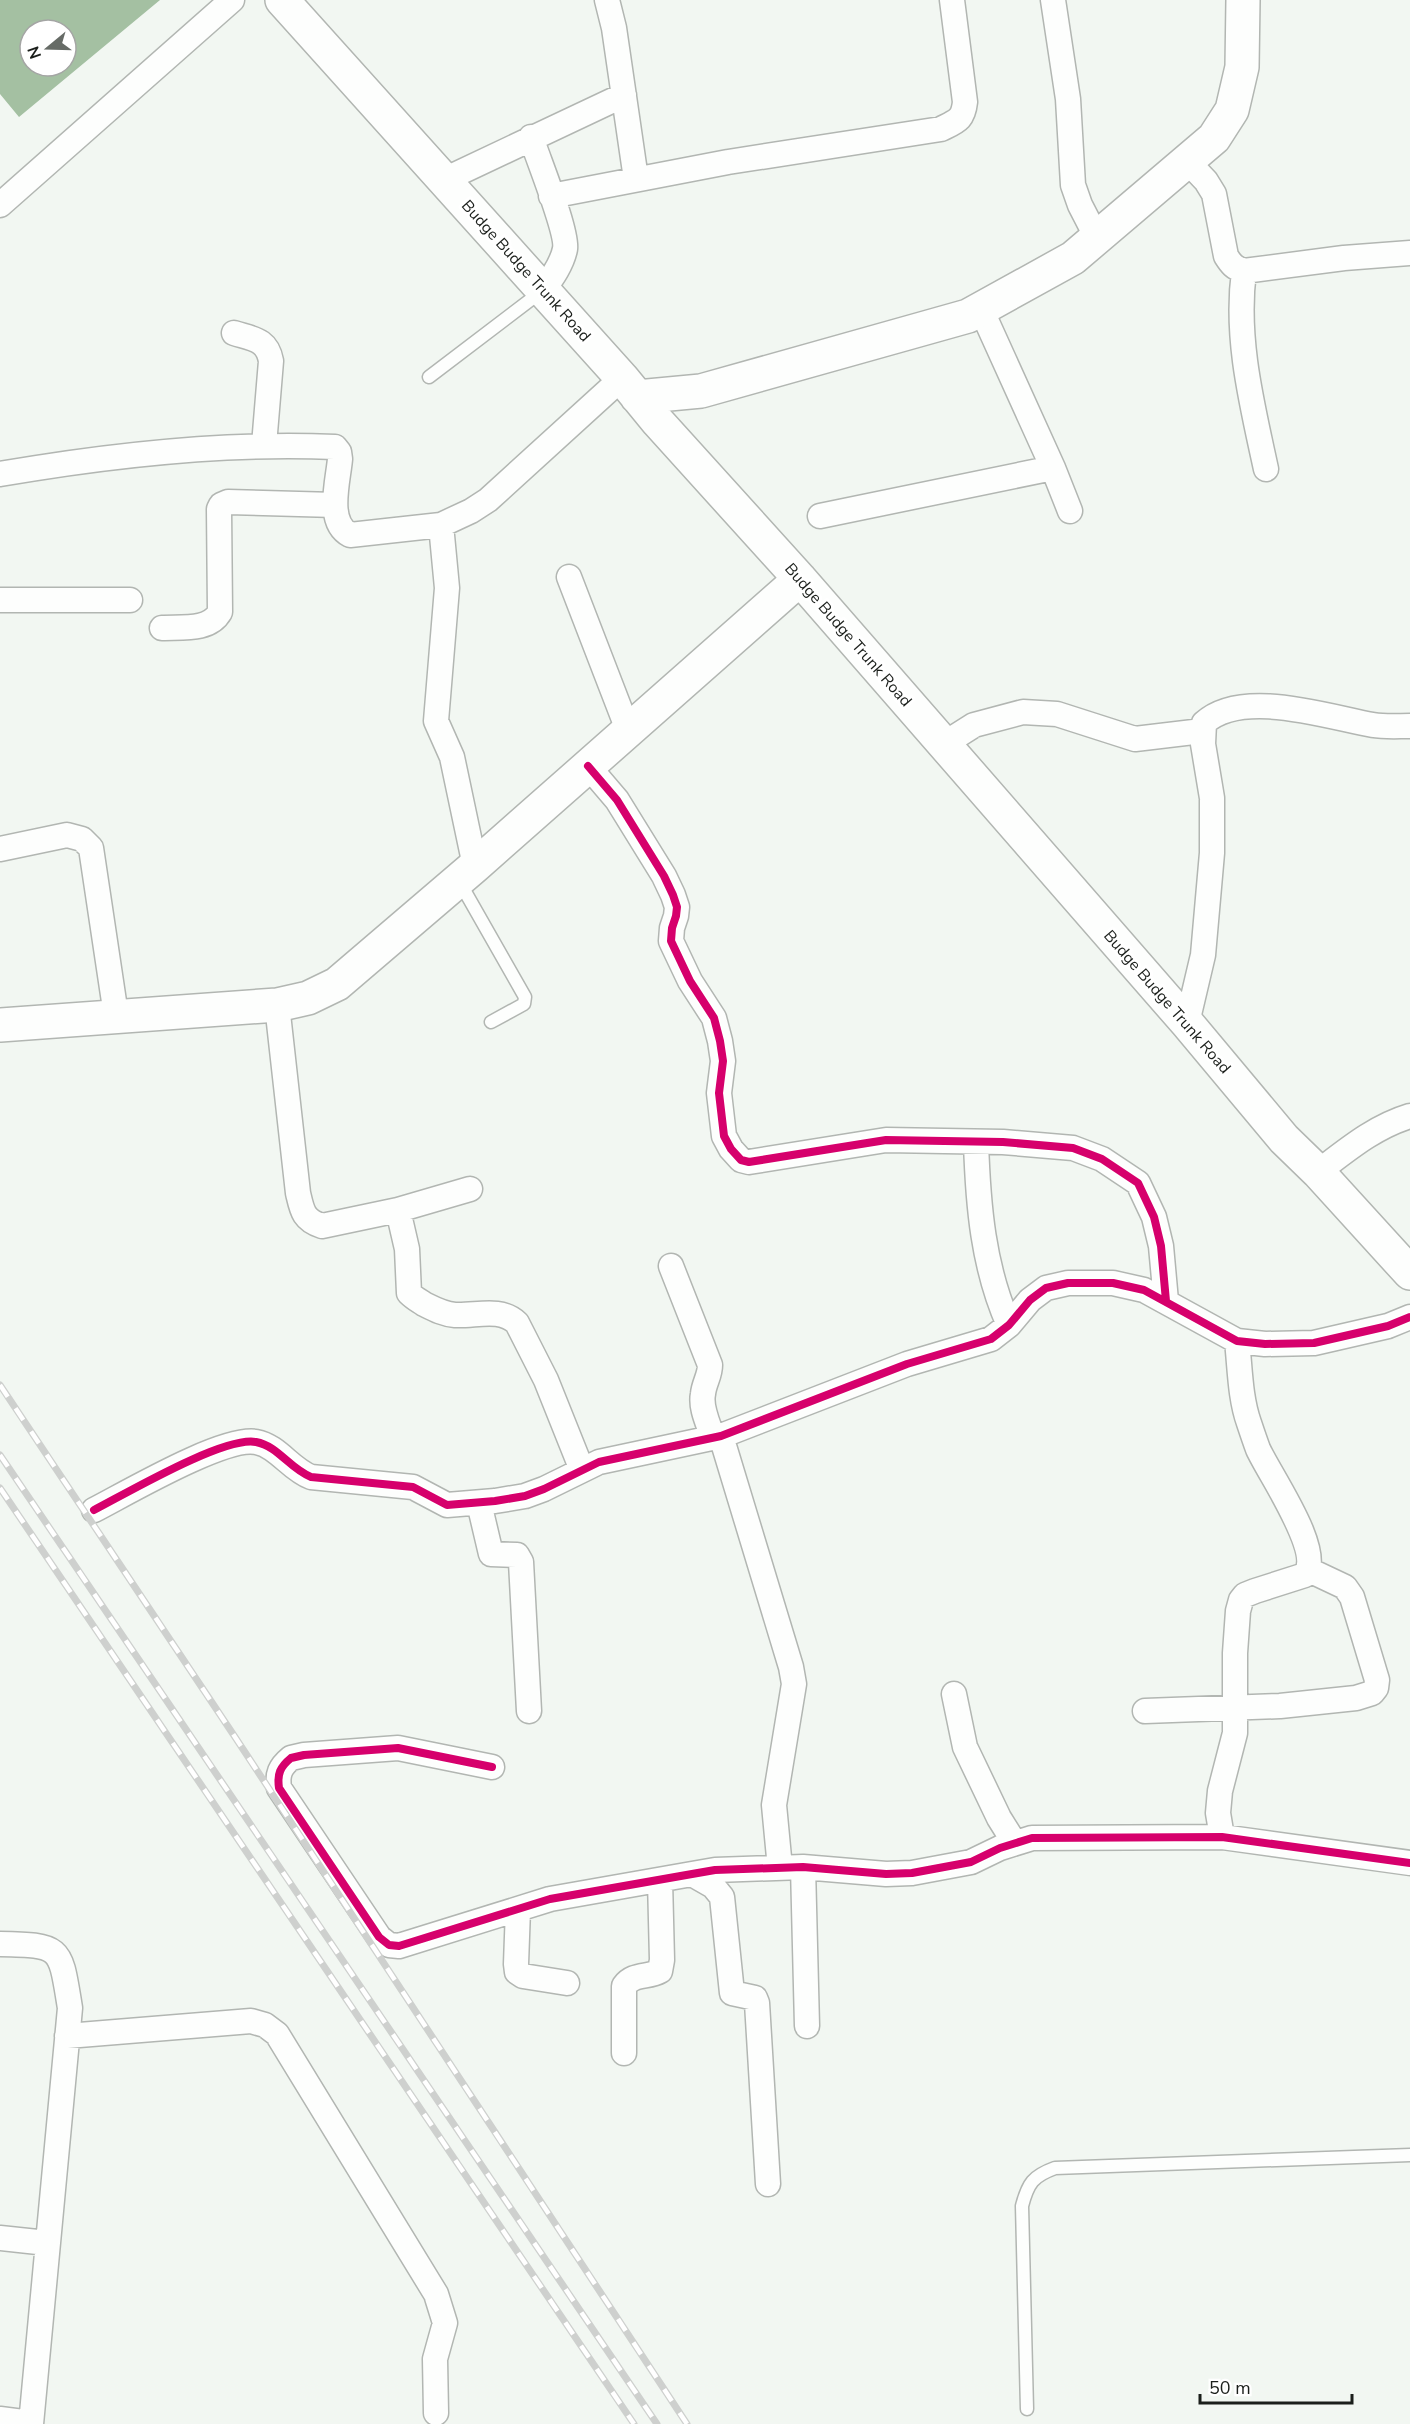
<svg xmlns="http://www.w3.org/2000/svg" width="1410" height="2424" viewBox="0 0 1410 2424" font-family="'Nunito Sans',sans-serif">
<style>
.water{fill:#a4c0a2;fill-rule:evenodd}
.lines{fill:none;stroke-linecap:round;stroke-linejoin:round}
.lane-casing{stroke:#b2b6b2;stroke-width:15}
.street-casing{stroke:#b2b6b2;stroke-width:27}
.secondary-casing{stroke:#b2b6b2;stroke-width:36}
.lane{stroke:#fdfefd;stroke-width:12}
.street{stroke:#fdfefd;stroke-width:24}
.secondary{stroke:#fdfefd;stroke-width:33}
.rail-casing{stroke:#ced0ce;stroke-width:7}
.rail{stroke:#fff;stroke-width:4.5;stroke-dasharray:14;stroke-linecap:butt}
.cycleway-casing{stroke:#fff;stroke-width:11}
.cycleway{stroke:#d6006c;stroke-width:8}
.labels{text-anchor:middle;dominant-baseline:central;stroke-width:6;stroke-linejoin:round;paint-order:stroke}
.street-label{font-size:16px;fill:#1b1f1b;stroke:#fff}
</style>
<rect width="100%" height="100%" fill="#f2f7f2"/>
<path class="water" d="M0,0h160l-141,117 -19,-23zM30,30h36v36h-36z"/>
<g class="lines">
<g class="lane-casing">
<path id="lane" d="M429,377l113,-86
M459,881l66,116 -1,7 -33,18
M1027,2409l-5,-203c6,-23 11,-30 33,-38l355,-13"/>
</g>
<g class="street-casing">
<path id="street" d="M607,0l7,28 22,151
M1053,0l15,99 5,86 7,20 17,33
M531,137c7,22 37,95 34,112 -3,15 -13,29 -22,41
M1188,162l18,19 8,13 12,62c5,8 8,12 18,15l100,-13 66,-5
M444,180l180,-85
M551,196l177,-34 213,-33c16,-8 22,-9 24,-27l-13,-102
M0,205l232,-205
M1244,271c-9,67 8,133 22,198
M981,309l72,159 17,43
M234,333c19,6 33,6 37,28l-7,84
M0,474c110,-19 223,-32 335,-27l4,5 1,7c-2,23 -14,63 10,76l91,-10 30,-14 17,-11 134,-122
M820,516l233,-48
M441,525l6,63 -11,133 16,36 23,109
M569,577l59,153
M0,600h130
M162,628c21,-1 47,3 58,-16l-1,-103 2,-4 7,-3 107,3
M944,744l30,-19 49,-13 34,2 78,25 67,-8
M588,766l29,34 47,76 9,19 4,12 -1,9 -4,12 -1,13 19,40 24,37 6,23 3,20 -4,32 5,43 7,13 10,11 8,2 137,-22 117,2 70,6 29,11 36,24 16,34 7,29 5,55
M0,849l67,-14 15,4 9,9 25,167
M277,1005l21,188c4,17 5,27 24,33l76,-16 9,39 2,44c5,5 9,7 15,11 10,5 19,10 31,11 22,1 45,-8 62,8l29,57 36,90
M1187,1023l16,-68 9,-102v-55l-9,-54 1,-21c38,-35 124,-6 169,2 12,2 25,1 37,1
M976,1142c2,63 7,125 33,183
M1318,1172c29,-22 56,-45 92,-56
M398,1210l72,-21
M671,1266l39,99c0,11 -6,18 -7,29 -3,14 6,31 10,44
M721,1436l70,231 3,17 -20,121 6,63
M479,1503l12,51 26,1 4,7 8,149
M94,1510c33,-17 130,-74 162,-68 22,4 34,27 55,35l102,10 34,18 48,-4 30,-5 19,-7 55,-27 122,-26 186,-72 84,-25 18,-14 21,-25 16,-12 22,-5h45l31,7 93,51 28,3 49,-1 74,-17 22,-9
M954,1694l11,53 34,71 15,24
M1145,1711l135,-5 76,-8 16,-5 4,-5 1,-8 -25,-83 -7,-10 -36,-17
M492,1767l-94,-19 -94,7 -13,3c-11,9 -14,16 -12,30l100,149 10,8 10,1 151,-47 142,-25 23,-4 88,-3 83,7 26,-1 59,-11 29,-14 32,-10 190,-1 188,26
M1222,1837l-4,-24 2,-22 15,-58v-80l3,-42 3,-11 4,-5 10,-4 50,-16c19,-24 -36,-101 -47,-126 -3,-8 -6,-17 -9,-26 -9,-25 -9,-55 -12,-82
M803,1867l4,159
M692,1874l21,12 9,11 10,96 23,5 2,5 11,181
M518,1909l-2,55 1,8 6,4 44,7
M0,1944c63,1 60,3 70,64l-39,416
M67,2036l184,-15 14,4 12,9 159,260 9,29 -10,36 1,54
M624,2053v-67c9,-13 24,-8 36,-15l2,-11 -2,-80
M0,2238l47,5
M0,2419l31,4"/>
</g>
<g class="secondary-casing">
<path id="secondary" d="M282,0l340,378 36,44 142,157 387,444 97,116 34,33 92,101
M637,397l64,-6 267,-75 105,-58 141,-120 18,-28 10,-43 1,-67
M0,1025l277,-20 31,-7 29,-14 138,-118 325,-287"/>
</g>
<use href="#lane" class="lane"/>
<use href="#street" class="street"/>
<use href="#secondary" class="secondary"/>
<g class="rail-casing">
<path id="rail" d="M0,1385l233,349 454,690
M0,1455l657,969
M0,1488l634,936"/>
</g>
<use href="#rail" class="rail"/>
<g class="cycleway-casing">
<path id="cycleway" d="M588,766l29,34 47,76 9,19 4,12 -1,9 -4,12 -1,13 19,40 24,37 6,23 3,20 -4,32 5,43 7,13 10,11 8,2 137,-22 117,2 70,6 29,11 36,24 16,34 7,29 5,55
M94,1510c33,-17 130,-74 162,-68 22,4 34,27 55,35l102,10 34,18 48,-4 30,-5 19,-7 55,-27 122,-26 186,-72 84,-25 18,-14 21,-25 16,-12 22,-5h45l31,7 93,51 28,3 49,-1 74,-17 22,-9
M492,1767l-94,-19 -94,7 -13,3c-11,9 -14,16 -12,30l100,149 10,8 10,1 151,-47 142,-25 23,-4 88,-3 83,7 26,-1 59,-11 29,-14 32,-10 190,-1 188,26"/>
</g>
<use href="#cycleway" class="cycleway"/>
</g>
<g class="labels">
<g class="street-label">
<text transform="translate(526 271) rotate(48)">Budge Budge Trunk Road</text>
<text transform="translate(848 635) rotate(49)">Budge Budge Trunk Road</text>
<text transform="translate(1167 1002) rotate(49)">Budge Budge Trunk Road</text>
</g>
</g>
<g transform="translate(48 48) rotate(251)"><circle r="28" fill="#ffffff" stroke="#a4a5a4" stroke-width="1.5"/>
<path d="M0-4.5L10 22L0 15L-10 22Z" fill="#666b66"/>
<text y="-9" font-size="16" font-weight="bold" text-anchor="middle" fill="#1b1f1b">N</text>
</g>
<path d="M1200 2394v9h152v-9" fill="none" stroke="#1b1f1b" stroke-width="3"/>
<text x="1209" y="2394" font-size="18" fill="#1b1f1b" stroke="#ffffff" stroke-width="4.5" paint-order="stroke">50 m</text>
</svg>
